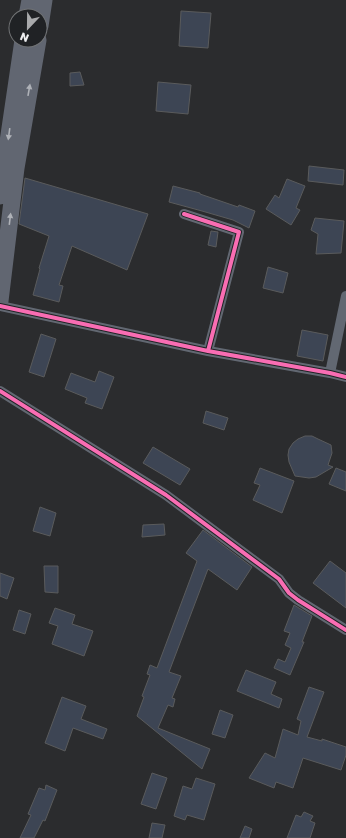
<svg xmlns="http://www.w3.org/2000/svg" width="346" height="838" viewBox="0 0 346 838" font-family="'Golos Text',sans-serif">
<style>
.building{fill:#3d4554;stroke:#5a5b5c}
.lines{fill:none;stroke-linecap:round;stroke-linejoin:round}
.minor{stroke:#626872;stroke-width:10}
.trunk{stroke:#616671;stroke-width:17}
.cycleway-casing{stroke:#202225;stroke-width:6}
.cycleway{stroke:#f96db3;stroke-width:4}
.oneway{fill:#aeb1b7}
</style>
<rect width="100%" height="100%" fill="#2b2c2e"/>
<path class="building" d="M181,11l30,2 -3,35 -29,-2z
M80,72l4,13 -14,1v-13z
M158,82l33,3 -3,29 -32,-3z
M309,166l35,4 -1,15 -35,-4z
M25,178l123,36 -21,56 -55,-24 -13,39 4,1 -4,16 -26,-7 7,-26 -1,-1 10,-32 -30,-12z
M287,179l18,7 -9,22 4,2 -9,15 -25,-16 9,-14 4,3z
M173,186l27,7v1l38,13 1,-2 16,6 -6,17 -16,-8 -31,-9 -33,-9z
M315,218l29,3 -3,32 -25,1 2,-20 -7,-4z
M211,231l7,1 -2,15 -8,-2z
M268,267l20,6 -5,20 -20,-5z
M302,330l26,5 -5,26 -26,-5z
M41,334l15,5 -12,38 -15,-5z
M99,371l15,6 -12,32 -17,-6 2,-5 -22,-9 6,-16 24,9z
M206,411l22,7 -4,12 -21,-7z
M305,436h7l6,3 13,6 1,8 -4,12 5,2 -17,10 -7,1 -14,-2 -6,-14 -1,-7 1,-6 4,-6 5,-4z
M153,447l37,22 -10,16 -37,-22z
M260,468l34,13 -12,32 -29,-13 7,-15 -6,-2z
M336,468l10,4v19l-17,-7z
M40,507l16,6 -6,23 -17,-5z
M164,524l1,11 -23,2 1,-12z
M203,530l49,37 -15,23 -29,-21 -39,103 12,4 -9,22 3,1 -2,8 -5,-2 -10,23 52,21 -8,20 -65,-53 7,-19 -2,-1 8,-21 -3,-1 3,-9 7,3 40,-107 -11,-8z
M330,561l16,12v35l-33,-25z
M44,566h14v27l-13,-1z
M0,573l14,5 -7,21 -7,-3z
M294,605l18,11 -10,26h2l-14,33 -16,-7 4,-9 7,3 6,-14 -6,-3 5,-12 -6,-2z
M55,608l20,7 -3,9 21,7 -9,25 -32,-12 6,-18 -9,-3z
M19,610l12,4 -6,20 -12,-4z
M246,670l30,12 -5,12 11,5 -3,9 -42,-17z
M309,687l15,5 -17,45 15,4v-2l24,8v8l-5,15 -38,-12 -10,30 -17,-6 -2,6 -25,-10 16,-25 10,5 8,-29 15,6 3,-14 -4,-2z
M62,697l24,9 -5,13 26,10 -4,10 -30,-11 -8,23 -20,-8z
M220,710l13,5 -8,23 -13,-4z
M152,773l15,5 -11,31 -15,-5z
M196,778l19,6 -11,36 -17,-5 -2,5 -11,-4 9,-30 9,3z
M46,785l11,5 -12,31 -2,-1 -9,18h-14l11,-23 -3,-1 11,-26 6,2z
M304,812l9,4 -3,5 5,2 -5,15h-23l9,-23 5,2z
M152,823l13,2 -3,13h-13z
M245,826l7,3 -3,9h-9z"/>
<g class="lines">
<path class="minor" d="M184,214l55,18 -31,119
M0,306l208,45 122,22 16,4
M330,373l16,-77
M0,391l166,104 113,84 10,14 9,7 48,30"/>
<path class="trunk" d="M27,16l3,-16
M40,26l4,-26
M0,196l23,-156
M0,301l16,-133 22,-128"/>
<g class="cycleway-casing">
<path id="cycleway" d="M184,214l55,18 -31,119
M0,306l208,45 122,22 16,4
M0,391l166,104 113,84 10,14 9,7 48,30"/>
</g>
<use href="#cycleway" class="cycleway"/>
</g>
<defs><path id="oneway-solid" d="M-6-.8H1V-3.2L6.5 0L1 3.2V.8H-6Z"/></defs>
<g class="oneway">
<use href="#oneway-solid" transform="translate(29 90) rotate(-80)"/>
<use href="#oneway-solid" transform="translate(9 134) rotate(98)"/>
<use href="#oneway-solid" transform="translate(10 219) rotate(-83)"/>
</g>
<g transform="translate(28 28) rotate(202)"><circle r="19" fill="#202225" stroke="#727476"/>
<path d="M0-3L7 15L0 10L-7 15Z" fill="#a9aaac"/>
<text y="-6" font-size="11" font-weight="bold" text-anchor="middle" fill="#edeef0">N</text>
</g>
</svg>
